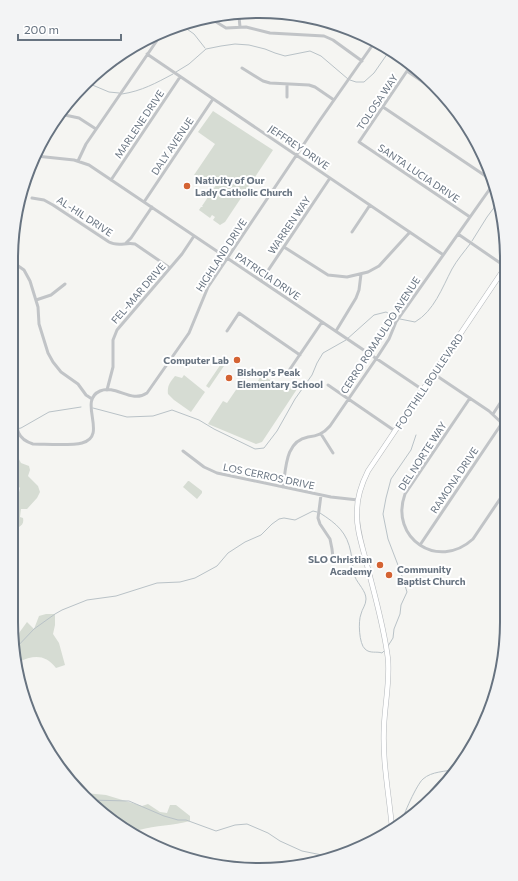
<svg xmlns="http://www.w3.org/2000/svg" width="518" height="881" viewBox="0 0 518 881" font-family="Commissioner,sans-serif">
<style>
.green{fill:#d6dcd3}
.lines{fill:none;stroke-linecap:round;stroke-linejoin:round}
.stream{stroke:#b9c2c7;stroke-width:1}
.secondary-casing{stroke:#b3b7bb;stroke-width:5.5}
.street{stroke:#c1c4c7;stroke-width:3}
.secondary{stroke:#fff;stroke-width:4.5}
.poi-dot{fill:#d46333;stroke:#fff;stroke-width:1.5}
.labels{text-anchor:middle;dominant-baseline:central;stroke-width:4;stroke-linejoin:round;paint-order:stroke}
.street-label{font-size:10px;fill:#677380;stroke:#fff}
.poi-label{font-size:10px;font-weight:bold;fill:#677380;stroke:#fff;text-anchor:start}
.rim{fill:none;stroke:#677380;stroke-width:2}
</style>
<rect width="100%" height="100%" fill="#f5f5f2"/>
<path class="green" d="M213,111l60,39 -48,72 -5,3 -7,-5 2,-3 -3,-2 -2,3 -11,-8 2,-3h2l-1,-1 14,-21 -5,-3 -2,3 -15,-10 21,-31 -17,-12z
M223,361l3,2 -17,25 -3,-2z
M184,375l21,17 -14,20 -17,-12 -6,-6c-1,-8 2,-12 7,-18l7,2z
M261,375l17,9h8l4,-3 9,5 -37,56 -6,2 -48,-20 15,-23 4,2 13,-19 6,4 12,-7z
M14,450l7,13 8,3 1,4 -2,6 10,10 2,6 -3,6 -10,11h-6l-1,8 3,1c1,5 -1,7 -4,9h-5l-3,-3v-25l5,1 2,-3 2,-9 -9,-10v-25z
M188,481h1l13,10v2l-5,6 -14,-12z
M46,614h9v11l-2,9 6,9 6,22 -9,3c-11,-14 -22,-13 -38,-6l-5,-27 6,-2 8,-11 7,7 5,-13z
M85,793l21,2 36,11 6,-2 12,8 7,1 3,-8h6l14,11v5c-17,5 -34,4 -51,9l-2,4 -29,-15 -25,-25z"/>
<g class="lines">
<path class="stream" d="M184,27l10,7 11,14
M176,72l13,-8 17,-15 15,-3 14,-2 14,1 16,4 10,4 10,3 25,-5 11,5 27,23
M350,80l6,2h8l10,-9 16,-23
M90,84l19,8 10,1
M122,94c20,-3 34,-11 51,-20
M472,241l15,-24 12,-16
M400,319l15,3c19,-11 27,-34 37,-53 5,-9 12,-17 18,-25
M93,408l34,9 26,-1 19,-6 27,10 15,9 41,20 9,-1 13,-17 18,-32 17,-24 5,-12 6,-10 23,-13 28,-25 12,-3 11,6
M11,430l10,-2 28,-16 32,-5
M320,513c17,11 27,19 31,40 1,8 2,16 4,24 3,7 11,14 11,22 0,6 -4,10 -5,15 -3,7 -2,30 4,35 5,5 12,2 17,4l3,-3
M388,646l5,-8 1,-9 6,-15 1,-9 6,-13 -6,-19 -13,-34 -5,-25 3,-16 5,-19 20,-29 5,-15
M15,649l19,-20 21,-15 7,-4 25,-10 29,-4 41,-13 23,-1 15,-4 22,-12 11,-13 17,-11 16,-7 11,-11 7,-5 5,-1 11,2 18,-9 4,1
M89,800l40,1 35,15 14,4h8l30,11 19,-6 12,-1 21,9 12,8 22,10 20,4h11l7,1
M401,824c2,-9 16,-40 22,-45 9,-8 22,-7 33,-10"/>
<g class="secondary-casing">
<path id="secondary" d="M392,828c-3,-34 -10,-68 -8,-102 1,-23 6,-45 4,-67 -4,-33 -14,-66 -22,-98 -4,-16 -10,-33 -9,-50 0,-15 5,-28 11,-40l138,-205"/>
</g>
<path class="street" d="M239,17l1,10
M213,20l13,8 20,-1 24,6 54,3 9,4 29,21
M147,54l295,200
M242,68l21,13 7,2 39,2 6,2 19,13
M287,97v-13
M448,99l-41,-28 -48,71 111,75
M383,107l110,74
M60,114l19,4 17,11
M36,156l38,4 15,5 334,225
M78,161l8,-17 72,-105
M111,180l69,-103
M32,198l12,2 9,5 56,37c9,5 17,0 26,2l35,24
M144,202l69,-103
M352,232l18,-27
M458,234l48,33
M126,243l5,-5 21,-31
M284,247l44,28 19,2 21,-5 11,-6 31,-34
M14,263l10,7 6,11 8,26 1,17 9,29 5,9 8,10 17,12 8,11 6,4
M261,281l69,-103
M36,300l15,-5 14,-11
M227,331l12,-18 61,42
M336,331l20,-33 3,-8 2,-16
M288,372l34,-50
M434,374l55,37 17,16
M328,385l67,46
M11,390c15,20 -7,45 22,54 12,0 38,2 49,-1 27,-7 -5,-42 18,-52 16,-7 31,13 47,2l42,-60 19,-46 112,-167 54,-77
M107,390l6,-23v-27l4,-10 65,-76 12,-18
M470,398l-65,96c-16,44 33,77 68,45l33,-49
M493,414l13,-20
M321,434l12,19
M183,451l21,16 13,6 114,24 27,3
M283,487c3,-18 2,-46 25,-50 9,-1 15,-3 22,-11l48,-70 11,-17 7,-17 98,-139
M321,495l-3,23 2,6 10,15 2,10 1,9
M420,545l82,-122"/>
<use href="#secondary" class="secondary"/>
</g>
<g class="poi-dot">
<circle cx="187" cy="186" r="4"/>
<circle cx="237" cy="360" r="4"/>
<circle cx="229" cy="378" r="4"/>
<circle cx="380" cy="565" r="4"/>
<circle cx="389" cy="575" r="4"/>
</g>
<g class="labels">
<g class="street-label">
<text transform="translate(377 102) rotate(-56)">TOLOSA WAY</text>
<text transform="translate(139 124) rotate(-56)">MARLENE DRIVE</text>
<text transform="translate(172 146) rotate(-56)">DALY AVENUE</text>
<text transform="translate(299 147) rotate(34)">JEFFREY DRIVE</text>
<text transform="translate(419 173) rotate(34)">SANTA LUCIA DRIVE</text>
<text transform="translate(85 216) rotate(33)">AL-HIL DRIVE</text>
<text transform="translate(289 225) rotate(-56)">WARREN WAY</text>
<text transform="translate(221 255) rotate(-57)">HIGHLAND DRIVE</text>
<text transform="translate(268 276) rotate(34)">PATRICIA DRIVE</text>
<text transform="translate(138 293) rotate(-49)">FEL-MAR DRIVE</text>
<text transform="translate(380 335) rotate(-57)">CERRO ROMAULDO AVENUE</text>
<text transform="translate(429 381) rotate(-56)">FOOTHILL BOULEVARD</text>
<text transform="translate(422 456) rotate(-57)">DEL NORTE WAY</text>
<text transform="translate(269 476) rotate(12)">LOS CERROS DRIVE</text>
<text transform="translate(454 480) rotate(-56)">RAMONA DRIVE</text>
</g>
<g class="poi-label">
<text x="195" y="180">Nativity of Our<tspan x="195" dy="12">Lady Catholic Church</tspan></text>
<text x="229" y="360" text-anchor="end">Computer Lab</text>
<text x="237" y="372">Bishop's Peak<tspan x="237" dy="12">Elementary School</tspan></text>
<text x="372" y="559" text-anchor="end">SLO Christian<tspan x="372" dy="12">Academy</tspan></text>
<text x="397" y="569">Community<tspan x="397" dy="12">Baptist Church</tspan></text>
</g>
</g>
<path d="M0 0H518V881H0ZM259 18H259A241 241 0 0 1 500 259V622A241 241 0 0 1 259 863H259A241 241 0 0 1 18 622V259A241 241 0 0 1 259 18Z" fill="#f3f4f5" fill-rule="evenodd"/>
<path class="rim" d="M259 18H259A241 241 0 0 1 500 259V622A241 241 0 0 1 259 863H259A241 241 0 0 1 18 622V259A241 241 0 0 1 259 18Z"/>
<path d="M18 34v6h103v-6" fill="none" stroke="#677380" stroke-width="2"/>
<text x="24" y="34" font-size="12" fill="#677380" stroke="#ffffff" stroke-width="3" paint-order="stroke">200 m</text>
</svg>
